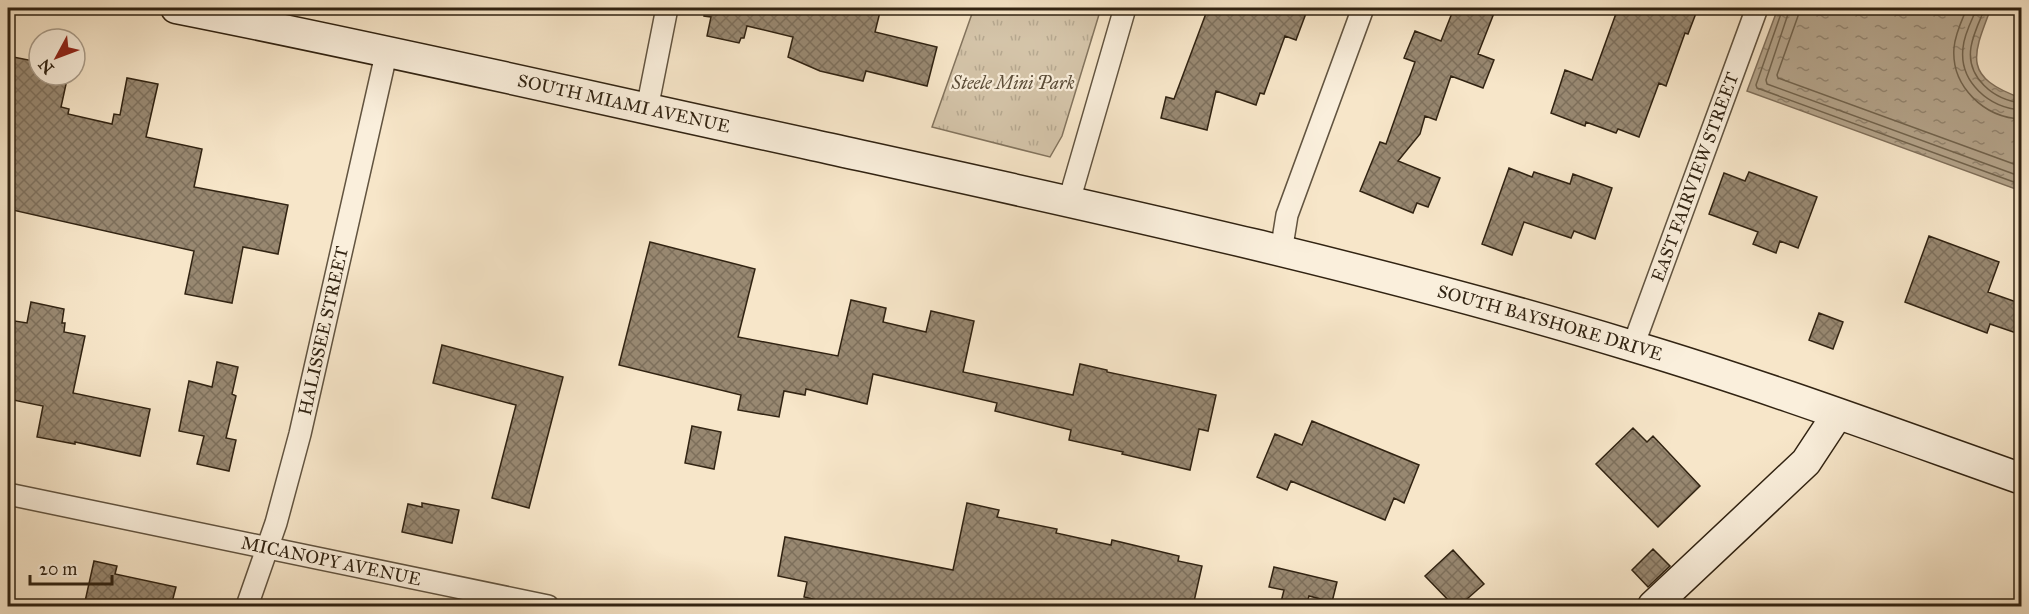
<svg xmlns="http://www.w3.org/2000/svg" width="2029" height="614" viewBox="0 0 2029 614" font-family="'IM FELL Great Primer',serif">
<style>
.park{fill:url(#park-tufts);stroke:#83745e;stroke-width:1.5}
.water{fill:url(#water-ripples);stroke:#80705b;stroke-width:1.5}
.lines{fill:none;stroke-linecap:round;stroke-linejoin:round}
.shore{stroke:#72644e;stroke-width:1.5}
.building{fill:url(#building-cross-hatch);stroke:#312312;stroke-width:1.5}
.street-casing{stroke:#625440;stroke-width:24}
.secondary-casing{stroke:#312312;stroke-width:33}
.street{stroke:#faefdc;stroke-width:21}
.secondary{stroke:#faefdc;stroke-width:30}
.labels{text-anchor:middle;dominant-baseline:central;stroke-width:4.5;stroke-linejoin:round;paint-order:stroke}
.park-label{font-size:18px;font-style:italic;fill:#5a4c38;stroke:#faefdc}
.street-label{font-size:18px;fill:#312312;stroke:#faefdc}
</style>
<defs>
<pattern id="park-tufts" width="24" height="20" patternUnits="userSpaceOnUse" patternTransform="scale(1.5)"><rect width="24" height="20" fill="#d5c5aa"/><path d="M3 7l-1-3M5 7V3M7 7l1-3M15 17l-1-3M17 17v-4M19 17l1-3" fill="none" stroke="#b7a991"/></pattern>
<pattern id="water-ripples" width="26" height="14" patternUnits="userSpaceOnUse" patternTransform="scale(1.5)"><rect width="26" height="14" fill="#b4a48b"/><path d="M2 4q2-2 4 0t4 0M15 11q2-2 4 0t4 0" fill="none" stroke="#938570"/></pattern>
<pattern id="building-cross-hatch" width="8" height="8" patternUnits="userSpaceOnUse" patternTransform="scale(1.5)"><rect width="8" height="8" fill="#988871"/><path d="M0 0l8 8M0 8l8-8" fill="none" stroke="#7d6f5b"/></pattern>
</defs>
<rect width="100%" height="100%" fill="#f7e6c9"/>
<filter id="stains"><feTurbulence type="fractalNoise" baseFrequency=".00333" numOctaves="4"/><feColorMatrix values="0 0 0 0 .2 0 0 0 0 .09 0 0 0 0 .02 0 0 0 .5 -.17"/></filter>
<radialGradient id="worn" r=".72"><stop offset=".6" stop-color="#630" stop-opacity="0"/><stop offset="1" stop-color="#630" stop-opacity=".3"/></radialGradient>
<path class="park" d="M974,8h127l-39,128 -12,21 -118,-30z"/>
<path class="water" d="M1778,8h109l7,2 12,-2h85c-19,49 -28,69 30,90v93l-274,-100z"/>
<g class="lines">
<path class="shore" d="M1783,8l-27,77 1,3 265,97
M1790,8l-24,72 1,4 255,93
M1799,8l-1,8 -21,59 1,3 244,89
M1967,8c-5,12 -12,26 -13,40 -3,38 30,70 68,71
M1977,8c-5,12 -13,26 -14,40 -4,34 26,60 59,62
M1985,8c-5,12 -12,26 -14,39 -5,31 23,53 51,56"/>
</g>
<path class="building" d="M705,8h176l-6,24 62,15 -10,39 -61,-15 -3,10 -43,-10 -32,-14 5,-20 -46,-11 -3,12h-3l-2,5 -32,-7 4,-19 -7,-1z
M1208,8h100l-12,32 -11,-4 -21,58 -4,-1 -4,12 -40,-14 -9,39 -46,-12 5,-21 8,2z
M1454,8h42l-18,46 16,6 -11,28 -32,-12 -15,44 -11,-4 -5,18 -22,27 42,17 -12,29 -11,-4 -4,10 -53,-22 20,-49 6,2 29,-82 -11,-4 11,-27 26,10z
M1618,8h80l-10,26 -3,-1 -19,53 -7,-3 -20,54 -21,-8 -2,4 -30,-11 -1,4 -34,-13 14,-43 27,10z
M8,56l31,6v13h29l-7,32 8,2 -1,5 44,10 2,-10 6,1 7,-37 31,6 -12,53 56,12 -8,38 94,18 -10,49 -35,-7 -11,56 -47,-9 9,-43 -186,-42z
M1509,168l23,9 2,-5 36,12 3,-10 39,14 -17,51 -21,-8 -3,7 -47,-16 -12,33 -30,-11z
M1749,172l68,25 -19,51 -18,-7 -4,12 -23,-9 5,-12 -49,-18 15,-41 21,8z
M1929,236l70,26 -11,30 34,12v31l-32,-11 -3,9 -82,-31z
M650,242l105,27 -17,68 100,19 13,-56 35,8 -3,14 43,10 5,-21 43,10 -11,51 110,23 7,-31 27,6v2l109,23 -8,36 -9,-2 -9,41 -68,-16 1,-2 -54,-12 2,-10 -76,-19 2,-8 -124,-29 -6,30 -61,-15 -1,6 -21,-4 -5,26 -41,-7 3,-15 -122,-30z
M31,302l33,7 -2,14h3l-1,9 21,4 -12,57 77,16 -10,47 -65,-14v2l-38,-7 6,-31 -35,-7v-68l5,1 2,-11 12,2z
M1819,313l24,9 -10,27 -24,-9z
M442,345l121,32 -34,131 -37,-10 24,-93 -83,-22z
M217,362l21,5 -6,27 4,2 -10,42 10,2 -7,31 -32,-7 7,-28 -25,-5 10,-50 23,6z
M1312,421l107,44 -15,38 -10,-5 -9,22 -94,-39 -4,9 -30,-13 18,-43 27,11z
M692,426l29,6 -7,37 -29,-6z
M1633,428l14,14 6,-6 47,50 -42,41 -62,-63z
M422,503l37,7 -7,33 -50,-11 6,-28 14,3z
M967,503l32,7 -2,7 60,12 -1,4 55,12 1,-5 67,16 -1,5 24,5 -9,40h-377l1,-6 -13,-3 3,-15 -29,-6 7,-39 168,33z
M1653,549l17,17 -22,21 -16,-17z
M1453,550l31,34 -25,22h-5l-29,-30z
M94,561l23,5 -2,8 61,13 -5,19h-87z
M1274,567l63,15 -5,20 -23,-6 -3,10h-26l4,-16 -15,-3z"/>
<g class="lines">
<g class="street-casing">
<g id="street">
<path d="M647,109l20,-101"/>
<path d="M1069,201l56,-193"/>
<path d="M1281,252l6,-37 76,-207"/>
<path id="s1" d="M1633,346l124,-338"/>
<path id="s2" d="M8,494l540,112"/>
<path id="s3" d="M247,606l29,-83 24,-89 87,-384"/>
</g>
</g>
<g class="secondary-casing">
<g id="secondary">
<path id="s4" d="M176,8c213,42 424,91 637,137 273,60 550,119 819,201 131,39 260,87 390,133"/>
<path d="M1653,606l153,-144 31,-47"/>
</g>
</g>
<use href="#street" class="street"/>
<use href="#secondary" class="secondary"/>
</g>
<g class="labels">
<g class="park-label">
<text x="1013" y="83">Steele Mini Park</text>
</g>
<g class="street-label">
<text stroke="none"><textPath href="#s4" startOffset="458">SOUTH MIAMI AVENUE</textPath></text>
<text stroke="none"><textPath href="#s1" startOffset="180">EAST FAIRVIEW STREET</textPath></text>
<text stroke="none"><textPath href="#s4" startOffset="1410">SOUTH BAYSHORE DRIVE</textPath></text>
<text stroke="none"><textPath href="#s3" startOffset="286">HALISSEE STREET</textPath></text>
<text stroke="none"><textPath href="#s2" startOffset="330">MICANOPY AVENUE</textPath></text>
</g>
</g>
<rect width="2029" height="614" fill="none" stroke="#f7e6c9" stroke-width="30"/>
<rect x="9" y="9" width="2011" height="596" fill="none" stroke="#312312" stroke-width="3"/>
<rect x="15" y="15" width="1999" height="584" fill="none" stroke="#312312" stroke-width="1.5"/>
<g transform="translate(57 57) rotate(229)"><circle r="28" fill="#faefdc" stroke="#aa9d8b" stroke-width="1.5"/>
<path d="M0-4.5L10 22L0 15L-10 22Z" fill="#8f2418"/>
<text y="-9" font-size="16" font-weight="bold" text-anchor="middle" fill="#312312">N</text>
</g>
<path d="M30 575v9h82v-9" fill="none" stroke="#312312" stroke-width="3"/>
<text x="39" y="575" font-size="18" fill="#312312" stroke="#faefdc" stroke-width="4.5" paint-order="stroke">20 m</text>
<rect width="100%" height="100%" filter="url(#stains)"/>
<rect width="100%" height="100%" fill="url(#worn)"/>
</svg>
